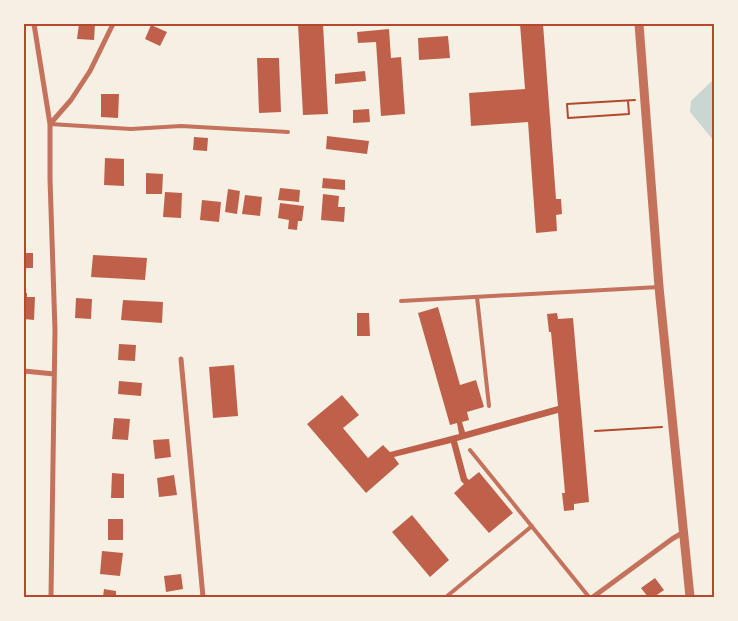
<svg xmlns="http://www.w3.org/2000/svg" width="738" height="621" viewBox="0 0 738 621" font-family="Roboto,sans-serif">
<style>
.water{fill:#c9d6d2}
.building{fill:#bf614a}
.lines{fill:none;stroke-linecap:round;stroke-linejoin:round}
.path{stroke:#b5482f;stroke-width:2}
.service{stroke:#c5725c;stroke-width:4}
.minor{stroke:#c5725c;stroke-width:5}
.tertiary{stroke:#c5725c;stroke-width:9}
.neatline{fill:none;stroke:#b5482f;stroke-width:2}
</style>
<rect width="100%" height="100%" fill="#f6efe4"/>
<path class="water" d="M714,79v62l-24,-29 1,-11z"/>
<path class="building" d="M79,24h16l-1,16 -17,-1z
M298,24h25l5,90 -25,1z
M520,24h23l13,175h5l1,15 -6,1 1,16 -21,2 -8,-111 -57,4 -2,-33 56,-4z
M151,25l16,7 -7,14 -15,-7z
M389,29l2,29 10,-1 4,57 -24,2 -5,-74 -18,1 -1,-11z
M448,36l2,22 -31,2 -1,-22z
M257,58h22l2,54 -22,1z
M365,71l1,10 -31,3v-10z
M101,94h18l-1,24 -17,-1z
M369,109l1,13 -17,1v-13z
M327,136l42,5 -2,13 -41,-5z
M194,137l14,1 -1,13 -14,-1z
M105,158l19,1v27l-20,-1z
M146,173l17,1 -1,20h-16z
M323,178l22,2v10l-23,-2z
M280,188l20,2 -1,12 -21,-2z
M228,189l12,2 -3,23 -12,-2z
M165,192l17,1 -1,25 -18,-1z
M323,194l16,2 -1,11h7l-1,15 -23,-2z
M245,195l17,2 -2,19 -18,-2z
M202,200l19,2 -2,20 -19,-2z
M280,203l24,3 -2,15h-4l-1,9 -9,-1 1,-9 -11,-2z
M24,253h9v15h-9z
M93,255l54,3 -2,22 -54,-3z
M24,293h3v4h8l-1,23 -10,-1z
M76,298l16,1 -1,20 -16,-1z
M123,300l40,2 -1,21 -41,-3z
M438,307l22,78 16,-5 8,27 -17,5 2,8 -7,2 3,10 93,-26 -7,-74h-2l-2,-18 10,-1 1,6 15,-1 16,184 -15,2v6l-10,1 -2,-18h3l-7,-80 -101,28 10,37 2,2 10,-8 34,41 -24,20 -35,-40 10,-9 -3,-3 -10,-38 -57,14 5,7 -33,29 -59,-69 35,-29 17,20 -16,13 25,30 15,-13 7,7 69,-18 -2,-11 -7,2 -32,-112z
M357,313h12l1,23h-13z
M119,344l17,1 -1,16 -17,-1z
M234,365l4,51 -25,2 -4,-51z
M119,381l23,2 -1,13 -23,-2z
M114,418l16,1 -2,21 -16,-1z
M169,439l2,18 -16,2 -2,-19z
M112,473l12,1v24h-13z
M174,475l3,20 -18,2 -2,-19z
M412,515l37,45 -19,17 -38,-45z
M108,519h15v21h-15z
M102,551l21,2 -3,23 -20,-2z
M181,574l2,15 -17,3 -2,-16z
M655,578l9,12 -10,7h-6l-7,-9z
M104,589l12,2v6h-13z"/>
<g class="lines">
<path class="path" d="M628,101l1,13 -61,4 -1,-14 68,-4
M595,431l67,-4"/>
<path class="service" d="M50,124l81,5 50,-3 107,6
M477,297l12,109
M401,301l258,-14
M470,450l119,147
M446,597l86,-71"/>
<path class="minor" d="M34,24l16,100v55l5,151 -4,267
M50,124l21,-24 19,-29 23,-47
M181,359l22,238
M24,371l30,3
M593,597l79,-58 12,-7"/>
<path class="tertiary" d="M639,24l20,263 31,310"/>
</g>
<rect width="738" height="621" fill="none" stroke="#f6efe4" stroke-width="50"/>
<rect x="25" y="25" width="688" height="571" class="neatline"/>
</svg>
